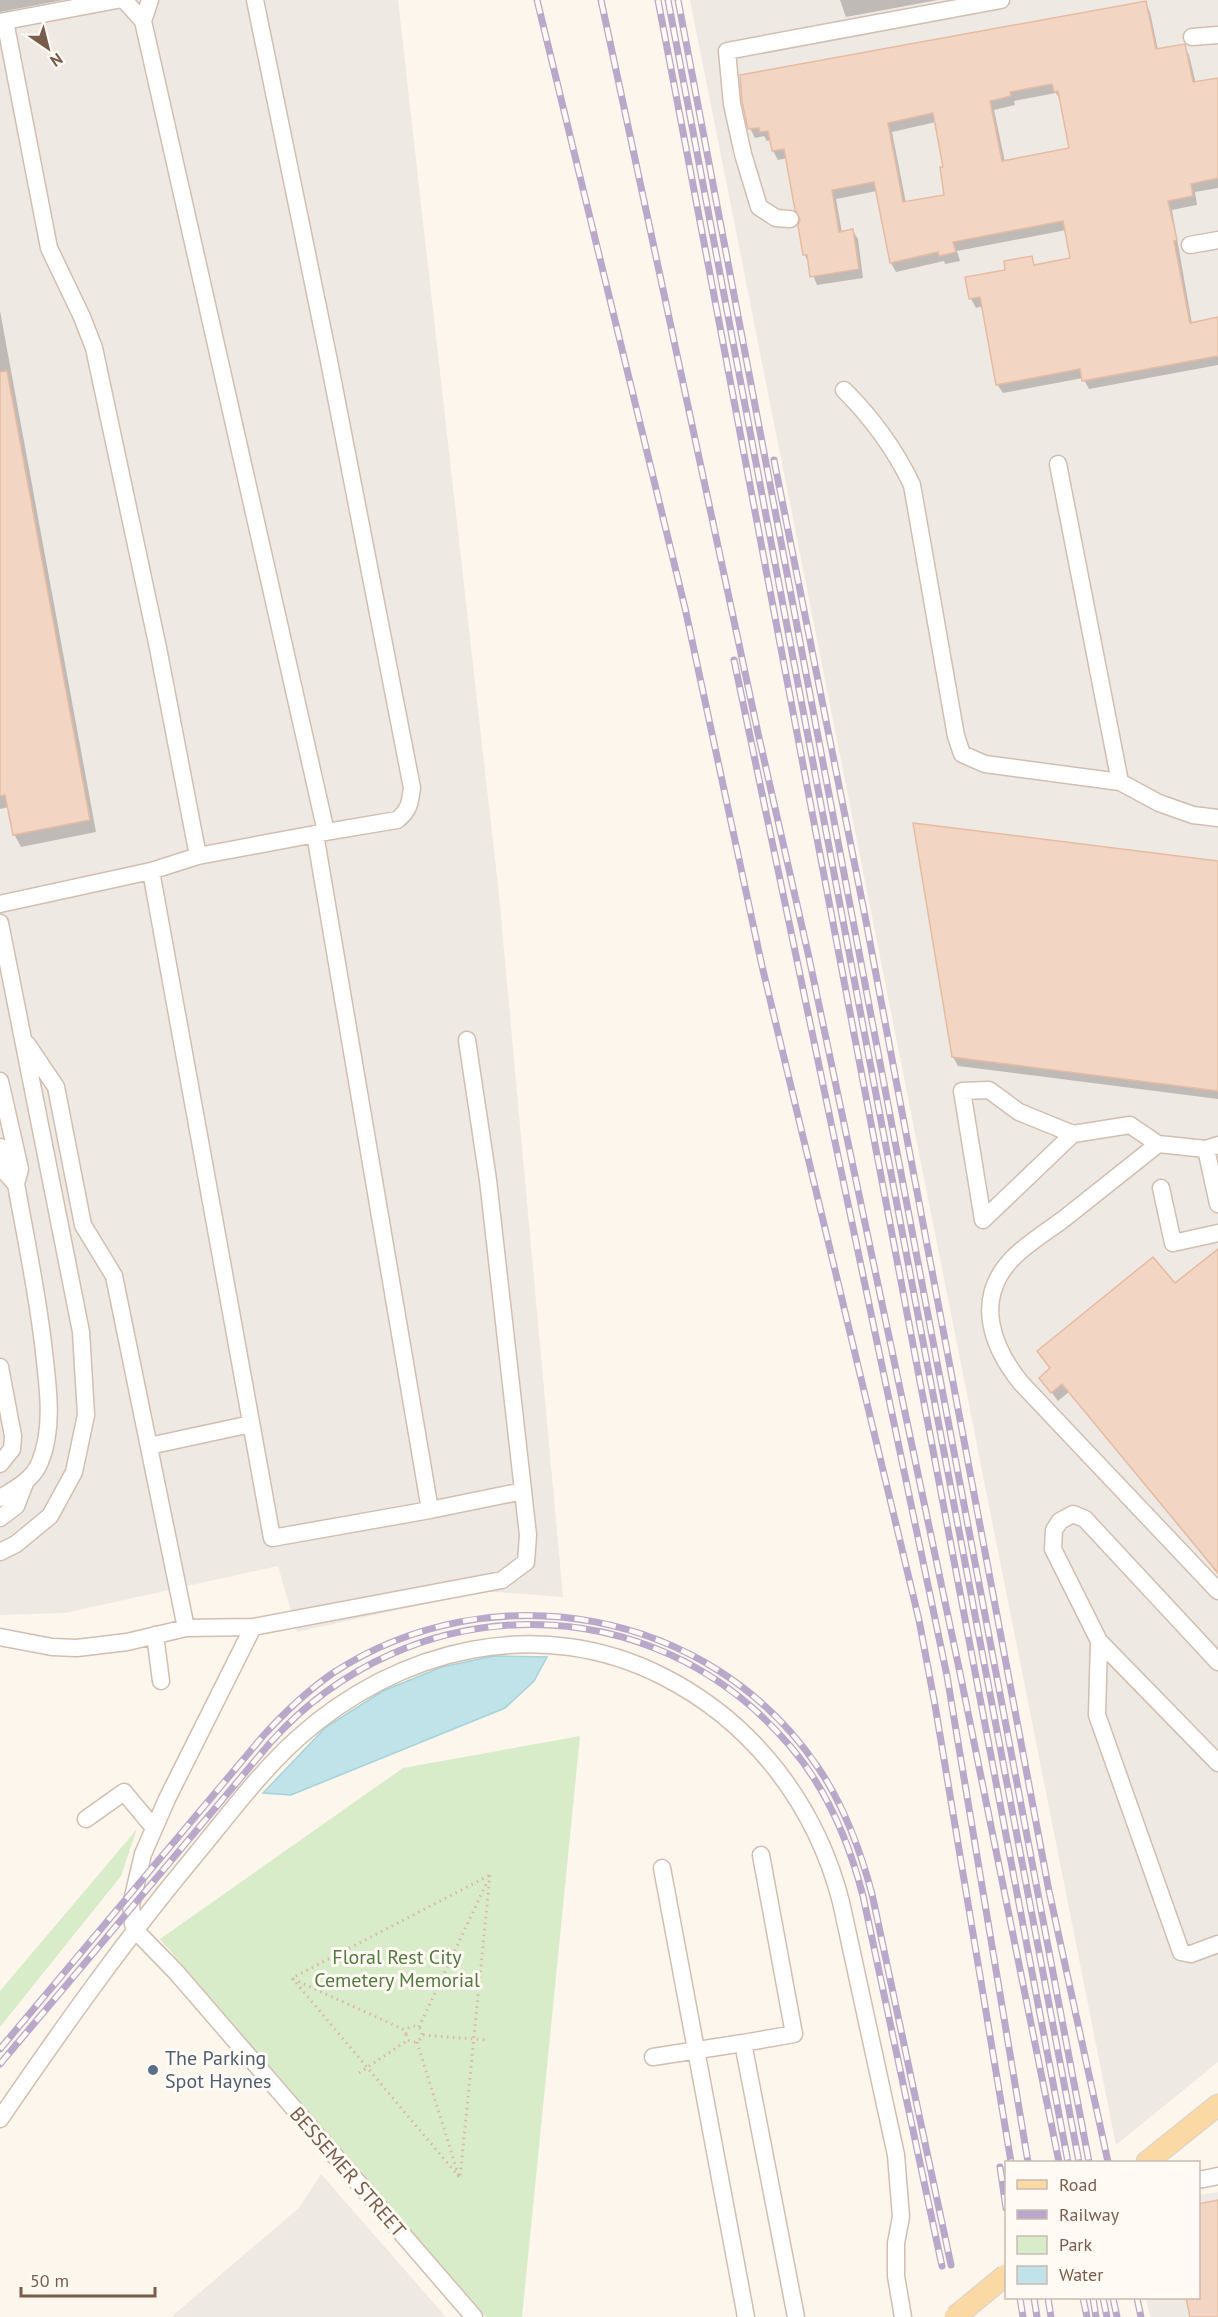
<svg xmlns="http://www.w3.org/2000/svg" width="1218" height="2317" viewBox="0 0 1218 2317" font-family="'PT Sans',sans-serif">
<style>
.industrial{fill:#efe9e4}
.green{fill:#d8ecc9}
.water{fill:#bfe3e8;stroke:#a5d3da;stroke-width:1.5}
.shadow{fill:#0003;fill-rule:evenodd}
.building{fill:#f3d5c3;stroke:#e6bba3;stroke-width:1.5;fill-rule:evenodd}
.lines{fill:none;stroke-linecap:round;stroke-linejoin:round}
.minor-casing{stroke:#d1beb0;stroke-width:19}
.major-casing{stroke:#dad1cd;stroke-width:23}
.path{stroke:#d9b8a5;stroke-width:3;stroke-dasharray:1.5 4.5;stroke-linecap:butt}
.minor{stroke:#fff;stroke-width:16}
.major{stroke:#fbd9a5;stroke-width:21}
.rail-casing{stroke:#b9a8c9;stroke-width:7}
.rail{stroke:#fffaf3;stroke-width:4.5;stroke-dasharray:14;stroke-linecap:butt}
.major-bridge-casing{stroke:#dad1cd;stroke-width:23;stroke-linecap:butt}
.major-bridge{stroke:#fbd9a5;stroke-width:21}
.service-dot{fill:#5c6f8a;stroke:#fffaf3;stroke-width:2}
.labels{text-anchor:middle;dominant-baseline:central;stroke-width:6;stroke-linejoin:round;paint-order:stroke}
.park-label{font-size:20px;fill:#537a41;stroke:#fffaf3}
.service-label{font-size:20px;fill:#4e5e75;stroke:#fffaf3;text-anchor:start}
.street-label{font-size:20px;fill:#7a5c4d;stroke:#fffaf3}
</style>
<rect width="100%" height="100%" fill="#fdf6ec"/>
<path class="industrial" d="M0,0h398l101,895 64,702 -79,-6 -187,41 -19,-66 -213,47 -65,2z
M690,0h528v2062l-102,83z
M321,2174l125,143h-275l128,-109z
M1218,2192v125h-68l-4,-19h52l1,-103z"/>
<path class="green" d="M580,1736l-58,581h-36l-326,-378 243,-171z
M137,1829l-16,47 -121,151v-36z"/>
<path class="water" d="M494,1656l53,1 -13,24 -29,27 -214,87 -28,-2 63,-66 57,-36 59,-24z"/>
<path class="shadow" d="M0,0h63l-63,12z
M840,0h98l-92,17z
M1145,3l5,9 8,38 26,-4 5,9 7,29 22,-4v108l-23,4 2,13 -25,5 20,114 26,-5v46l-129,24 -6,-11 -80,15 -6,-9 -14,-78 -7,2 -5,-9 -4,-21 40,-7 24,-13 4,8 37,-7 -6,-29 -109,21 3,10 -15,3 -1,-3 -48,11 -5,-9 -14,-72 -41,8 6,34 10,-3 6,9 5,39 -46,7 -12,-30 -4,-38 -14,-59 -9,2 -5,-9 -2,-11 -4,1 -3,-5 -9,2 -5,-10zM1056,93l5,8 9,48 -65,13 -11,-52 21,-5 -1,-4zM936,122l8,46 2,28 -40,7 -14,-71z
M0,311l96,521 -75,15 -7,-13 -5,-27 -9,2z
M1218,862v237l-260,-33 -5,-9z
M1218,1262v312l-149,-182 -11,9 -17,-23 134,-92z"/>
<path class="building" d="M1146,1l10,48 29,-5 8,38 25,-4v100l-27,6 2,12 -25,5 9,39 -3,1 16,82 28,-6v39l-136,25 -2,-12 -84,16 -16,-88 -11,2 -4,-22 40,-7 -1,-9 28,-5 2,9 36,-7 -7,-37 -110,21 3,10 -17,4 -1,-4 -48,11 -16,-81 -42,8 7,42 14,-3 6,40 -49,8 -3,-22h-4l-5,-29 2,-7 -5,-9 -11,-61 -12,2 -4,-20 -8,1 -1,-4 -11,1 -6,-27 -2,-27zM1052,84l2,8 4,-1 11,57 -67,13 -12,-60 21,-5 -1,-4zM933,113l10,54h-3l4,28 -41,7 -15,-79z
M7,371l83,449 -77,15 -8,-40 -5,1v-424z
M913,823l305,38v230l-266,-34z
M1218,1249v324l-156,-189 -11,9 -12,-15 11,-10 -13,-17 116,-94 22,26z
M1218,2200v117h-28l-4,-19h12v-94z"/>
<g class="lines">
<g class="minor-casing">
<path id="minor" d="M124,0l19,21 183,811
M5,21l112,-21
M143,21l7,-21
M0,22l5,-1 44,227 33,69 12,31 64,300 40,208
M1192,37l26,-2
M790,219l-14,-1 -17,-11 -16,-53 -11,-50 -5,-53 274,-51
M1190,245l28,-5
M844,390c28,28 51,59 68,95l44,251 6,18 23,10 135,18 39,21 34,12 25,3
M1058,464l62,318
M151,871l121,667 158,-28 -115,-676
M0,904l151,-33 47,-15 128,-24 71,-12c12,-9 13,-17 15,-32l-84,-432 -73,-356
M0,923l81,409 5,83 -12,57 -24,44 -34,28 -16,8
M27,1044l29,43 27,138 31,51 72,352
M0,1081l20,88 -4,15c10,56 22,112 28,168 4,36 10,76 -4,110 -7,18 -25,27 -40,36
M1073,1134l-54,-22 -30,-22 -27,1 21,129 90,-86 57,-9 28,19 48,5 12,-4
M1158,1144c-31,25 -62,49 -93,74 -17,13 -39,26 -54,42 -37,40 -19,87 10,123l197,208
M0,1147l5,25 11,12
M1206,1149l12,55
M1161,1188l12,55 45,-10
M0,1367l13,69 -1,13 -12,15
M149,1446l102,-22
M430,1510l93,-19
M0,1518l16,-12 9,-23
M253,1627l-86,172 -24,55 -12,51 2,19 3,7 40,41 298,345
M155,1635l6,46
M0,1637l52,10 25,1 50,-6 59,-14 67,-1 249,-47 24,-18 2,-27 -40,-355 -21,-140
M1099,1641l119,122
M1218,1662l-133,-143 -12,-5 -13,7 -6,9 -1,19 46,92 -2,74 84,237 10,2 27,-10
M86,1819l38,-27 30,36
M761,1855l33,179 -51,9 53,274
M662,1868l84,449
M653,2057l90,-14
M0,2119c61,-89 124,-178 193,-261 34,-41 66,-85 105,-120 100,-90 242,-125 366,-61 90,46 152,128 177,225l55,253 5,62 -5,26v33l7,41
M1198,2180l20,-4"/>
</g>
<g class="major-casing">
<path id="major" d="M1147,2162l71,-57"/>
</g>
<path class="path" d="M490,1875l-30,303 -168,-200z
M293,1979l114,52
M406 2034a8 8 0 1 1 16 0a8 8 0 1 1-16 0Z
M419,2027l69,-147
M423,2035l64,5
M417,2042l42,135
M359,2073l49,-33"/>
<use href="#minor" class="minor"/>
<use href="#major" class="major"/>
<g class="rail-casing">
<path id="rail" d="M537,0l148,608 77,358 157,654 16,85 76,457
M601,0l157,733 50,220 152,720 99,489
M658,0l410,2162
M668,0l411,2162
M678,0l411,2162
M774,460l91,456 184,975 59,271
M734,660l213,1016 81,486
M0,2049l263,-313c21,-23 44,-45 70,-63 158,-103 376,-65 484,93 27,39 43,83 55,128l79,371
M0,2064l270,-321c140,-157 382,-160 520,3 37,43 59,96 73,150l79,370
M1000,2167l6,41
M1020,2298l3,19
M1034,2298l3,19
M1048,2298l3,19
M1083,2298l4,19
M1093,2298l3,19
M1103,2298l4,19
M1113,2298l4,19
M1137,2298l4,19"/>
</g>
<use href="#rail" class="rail"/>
<g class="major-bridge-casing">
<path id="major-bridge" d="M955,2317l51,-42"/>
</g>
<use href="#major-bridge" class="major-bridge"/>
</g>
<circle class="service-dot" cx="153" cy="2070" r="6"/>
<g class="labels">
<g class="park-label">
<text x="397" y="1957">Floral Rest City<tspan x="397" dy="23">Cemetery Memorial</tspan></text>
</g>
<g class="service-label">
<text x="165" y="2058">The Parking<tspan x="165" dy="23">Spot Haynes</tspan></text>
</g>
<g class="street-label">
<text transform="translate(348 2172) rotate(49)">BESSEMER STREET</text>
</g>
</g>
<rect x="1005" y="2161" width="195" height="138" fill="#fffaf3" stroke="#cabbb1" stroke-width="1.5"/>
<rect x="1017" y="2180" width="30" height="9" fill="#fbd9a5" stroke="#cabbb1" stroke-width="1.5"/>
<text x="1059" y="2191" font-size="18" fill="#7a5c4d">Road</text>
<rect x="1017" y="2210" width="30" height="9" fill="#b9a8c9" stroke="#cabbb1" stroke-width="1.5"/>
<text x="1059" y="2221" font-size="18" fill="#7a5c4d">Railway</text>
<rect x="1017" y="2236" width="30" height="18" fill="#d8ecc9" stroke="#cabbb1" stroke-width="1.5"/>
<text x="1059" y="2251" font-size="18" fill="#7a5c4d">Park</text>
<rect x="1017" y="2266" width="30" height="18" fill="#bfe3e8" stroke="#cabbb1" stroke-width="1.5"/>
<text x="1059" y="2281" font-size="18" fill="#7a5c4d">Water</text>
<g transform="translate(48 48) rotate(145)" stroke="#fffaf3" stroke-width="4.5" paint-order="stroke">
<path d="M0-4.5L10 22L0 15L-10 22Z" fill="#7a5c4d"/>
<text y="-9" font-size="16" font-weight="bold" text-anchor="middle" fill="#7a5c4d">N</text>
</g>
<path d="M21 2287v9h134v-9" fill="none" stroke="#7a5c4d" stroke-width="3"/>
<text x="30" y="2287" font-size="18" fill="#7a5c4d" stroke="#fffaf3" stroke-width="4.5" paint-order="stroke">50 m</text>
</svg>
